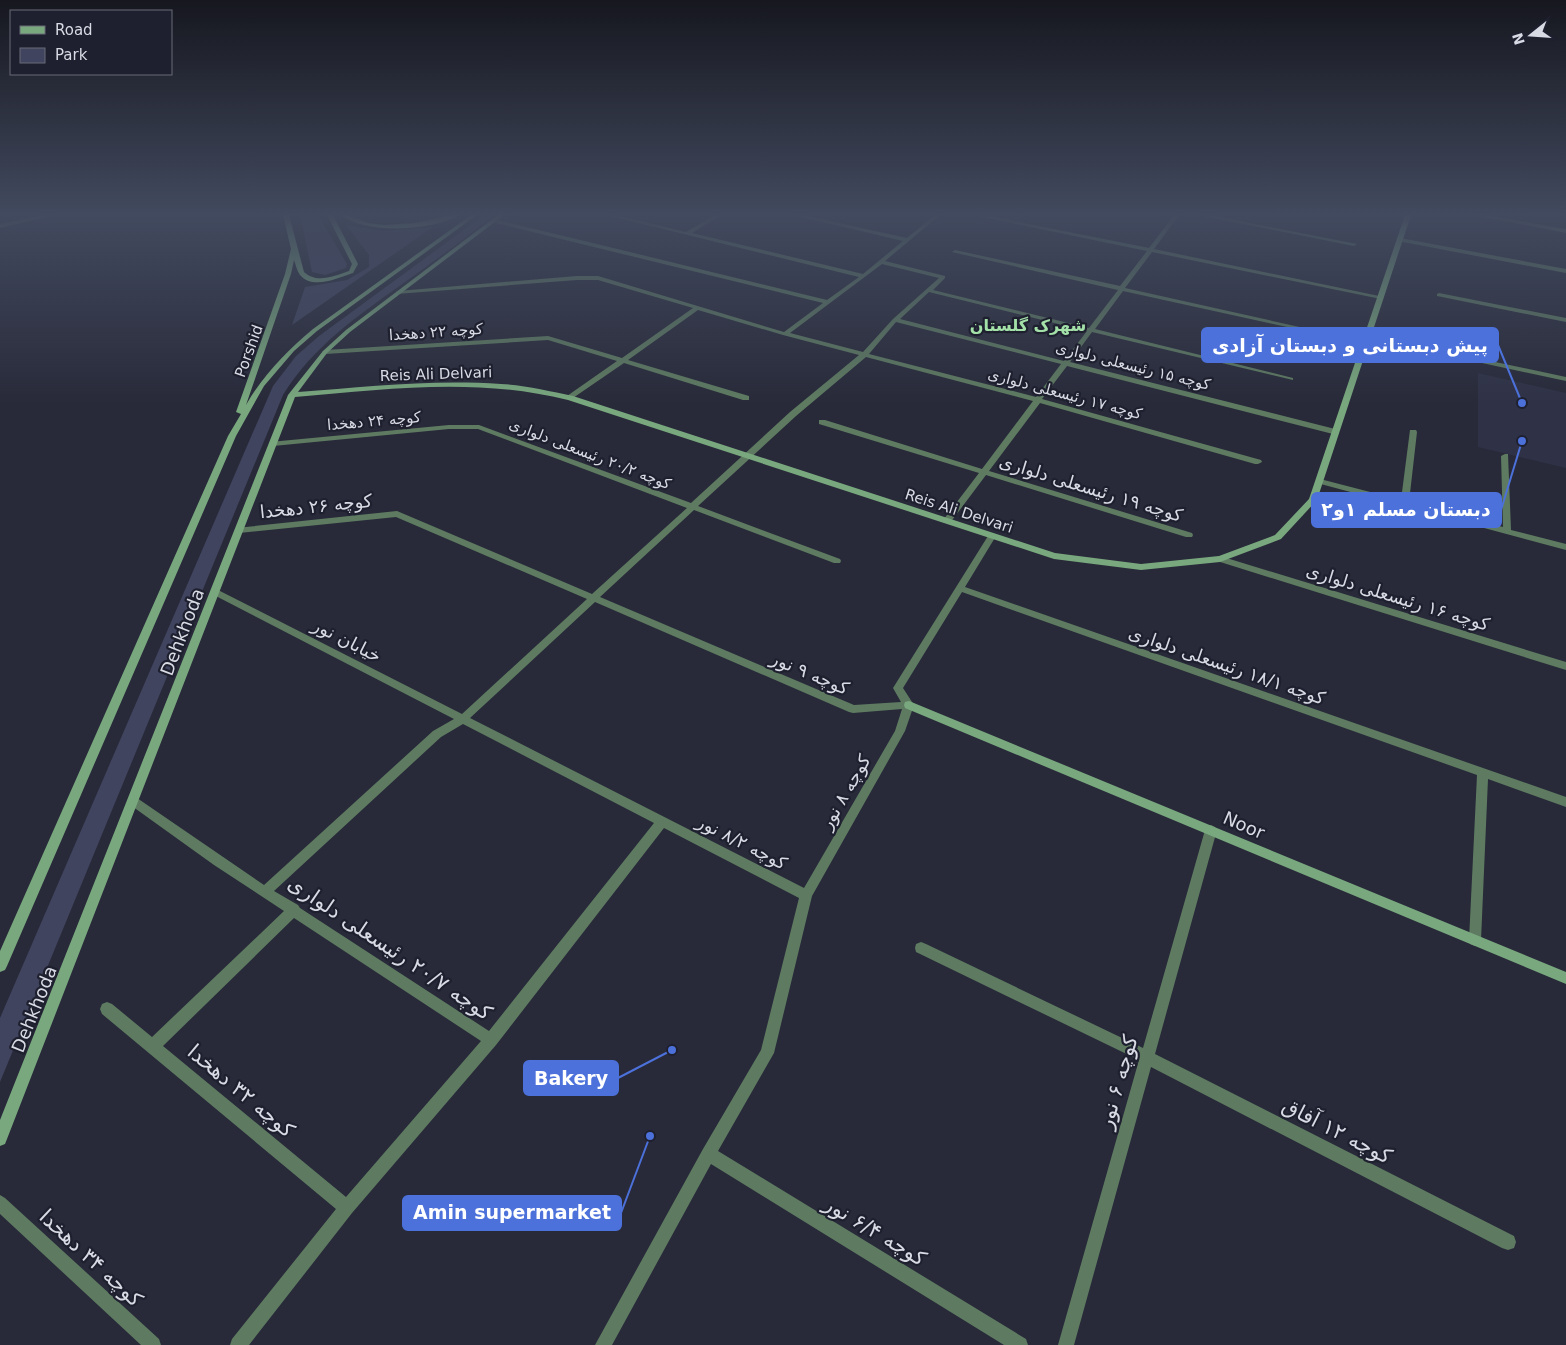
<svg xmlns="http://www.w3.org/2000/svg" width="1566" height="1345" viewBox="0 0 1566 1345" font-family="'DejaVu Sans',Cairo,sans-serif">
<style>
.built{fill:#2f3247}
.green{fill:#40445f}
.lines{fill:none;stroke-linecap:round;stroke-linejoin:round}
.street{fill:#5e7b61;fill-rule:evenodd}
.secondary{fill:#79a87e;fill-rule:evenodd}
.labels{text-anchor:middle;dominant-baseline:central;stroke-width:4.5;stroke-linejoin:round;paint-order:stroke}
.far-street-label{font-size:15px;fill:#d8dae4;stroke:#1e202f}
.far-neighbourhood-label{font-size:16px;font-weight:bold;fill:#a3e1a9;stroke:#1e202f}
.street-label{font-size:18px;fill:#d8dae4;stroke:#1e202f}
.near-street-label{font-size:21px;fill:#d8dae4;stroke:#1e202f}
.leader{fill:none;stroke:#4c71db;stroke-width:2}
.callout-dot{fill:#4c71db;stroke:#1e202f;stroke-width:2}
.callout{fill:#4c71db;stroke:#4c71db;stroke-width:2}
.callout-label{font-size:19px;text-anchor:middle;font-weight:bold;fill:#fff}
</style>
<rect width="100%" height="100%" fill="#282a39"/>
<path class="built" d="M1478,373l88,20v75l-88,-21z"/>
<path class="green" d="M300,215h18l29,49 -1,4 -21,7 -13,-3z
M484,215h10c-29,23 -58,45 -89,67 -46,33 -92,64 -122,113l-283,687v-64l273,-632 23,-30 23,-20z
M346,225l37,6 50,-4 -141,98 13,-38 42,-7 22,-13v-12z"/>
<g class="lines">
<path class="street" d="M44,215h11l-55,13v-4z
M606,215h9l71,17 29,-17h6l-29,18 171,41 40,-33 -110,-26h10l104,23 28,-23h5l-55,46 60,15v2l-12,12 156,38 29,-38 -166,-38 3,-2 165,36 27,-35 -174,-36h11l165,33 25,-33h5l-25,34 230,48 -3,2 -229,-47 -27,36 197,44 -3,2 -196,-43 -28,38 198,49v2l-201,-48 -22,30 269,68v4h-6l-266,-68 -25,33 219,61 1,2 -4,2h-3l-215,-61 -51,68 203,62 1,2 -1,2h-6l-200,-62 -36,48h-6v-4l35,-46 -160,-49v-4h6l157,49 51,-68 -167,-44 -70,59 -98,90 142,53 1,2 -1,2h-6l-140,-53 -94,87 254,108 47,-3 -8,-14 95,-152 4,-3 4,3 -31,51 601,210v10l-78,-28 -7,161 -1,4 -5,2 -5,-2 -1,-4 8,-165 -515,-183 -59,96 11,17 -9,26 -93,165 -38,157 -56,98 308,188 2,6h-24l-293,-181 -99,181h-17l108,-196 58,-99 38,-152 -135,-70 -168,217 -144,168 -103,132h-19l2,-6 104,-130 -234,-195 -2,-5 2,-5 5,-2 5,2 40,33 132,-126 -70,-46 -85,-61 -2,-3 2,-3 4,-2 4,2 127,87 169,-154 21,-12 -242,-125 -2,-2 2,-2h6l244,124 125,-115 -191,-82 -157,16 -4,-3 1,-2 161,-17 195,83 95,-86 -209,-79h-29l-176,17 -4,-2 1,-2 179,-17h30l212,78 99,-91 69,-57 -76,-20 -85,-25 -70,50 121,36v4h-6l-119,-37 -54,37 -4,-2 1,-2 50,-35 -69,-21 -223,14 -3,-2 3,-2 223,-14 74,22 71,-50 -95,-28h-21l-181,14v-2l2,-1 179,-15h21l186,56 39,-29 -331,-81v-2l2,-1 333,81 32,-23zM882,264l57,14 -46,41 -30,33 -73,-19zM929,292l158,39 -23,30 -164,-42zM896,322l165,42 -25,33 -167,-43zM595,602l254,110 4,1 49,-4 -7,22 -91,157 -334,-170zM463,724l191,99 -165,208 -189,-123 -2,-3 -24,-14 167,-154zM294,918l187,123 -135,156 -183,-151z
M1198,215h11l148,29 -3,2z
M1473,215h12l81,14v4z
M1400,238l166,31v4l-168,-32v-2z
M1439,293l127,25v4l-129,-26v-2z
M1368,335l198,42v4l-200,-43 -1,-1z
M1410,430h6l1,2 -8,70 94,25 -2,-71 4,-2h3l3,76 55,14v6l-249,-67 -1,-2 4,-2 81,21z
M1220,556l346,106v8l-349,-109 -1,-2 1,-2z
M1211,825l4,2 2,3 -62,224 359,182 2,6 -2,6 -6,2 -6,-2 -351,-181 -77,278h-16l81,-285 -223,-108 -1,-4 1,-4 5,-2 5,2 217,104 62,-218 2,-3z
M0,1195l5,3 154,141 2,6h-20l-141,-131z"/>
<path class="secondary" d="M283,215h6l15,57c13,12 30,4 45,-1l3,-7 -25,-49h6l25,49 -5,9c-15,5 -40,17 -53,2 -3,-4 -4,-10 -6,-15l-3,14 -45,131c17,-30 41,-54 67,-76l158,-114h6l-160,116 -23,20 -30,35 -28,50 -229,530 -2,4 -5,2v-21l228,-515 13,-22 -5,-2 49,-138 6,-25z
M340,215h7l22,8 15,2 31,-2 37,-8h8c-29,16 -92,20 -120,0z
M498,215h6l-154,117 -23,21 -29,39c67,-5 135,-13 203,-8 24,1 48,7 72,12l482,157 86,11 78,-8 56,-21 34,-36 96,-284h6l-94,285 -36,39 -61,23 -79,8 -87,-11 -486,-159c-94,-23 -179,-11 -273,-3l-288,742 -2,5 -5,2v-26l288,-725 35,-44 23,-21z
M909,701l657,271v12l-661,-276 -1,-3 1,-3z"/>
</g>
<linearGradient id="sky" x2="0" y2="1"><stop stop-color="#16171f"/><stop offset="0.53" stop-color="#424a5f"/><stop offset="1" stop-color="#424a5f" stop-opacity="0"/></linearGradient>
<rect width="1566" height="404" fill="url(#sky)"/>
<g class="labels">
<g class="far-street-label">
<text transform="translate(436 332) rotate(-4)">کوچه ۲۲ دهخدا</text>
<text transform="translate(249 351) rotate(-70)">Porshid</text>
<text transform="translate(1133 366) rotate(14)">کوچه ۱۵ رئیسعلی دلواری</text>
<text transform="translate(436 374) rotate(-2)">Reis Ali Delvari</text>
<text transform="translate(1065 394) rotate(15)">کوچه ۱۷ رئیسعلی دلواری</text>
<text transform="translate(374 421) rotate(-5)">کوچه ۲۴ دهخدا</text>
<text transform="translate(590 454) rotate(21)">کوچه ۲۰/۲ رئیسعلی دلواری</text>
<text transform="translate(959 511) rotate(18)">Reis Ali Delvari</text>
</g>
<g class="far-neighbourhood-label">
<text x="1028" y="325">شهرک گلستان</text>
</g>
<g class="street-label">
<text transform="translate(1091 488) rotate(17)">کوچه ۱۹ رئیسعلی دلواری</text>
<text transform="translate(316 506) rotate(-6)">کوچه ۲۶ دهخدا</text>
<text transform="translate(1398 597) rotate(17)">کوچه ۱۶ رئیسعلی دلواری</text>
<text transform="translate(182 632) rotate(-69)">Dehkhoda</text>
<text transform="translate(347 640) rotate(27)">خیابان نور</text>
<text transform="translate(1227 665) rotate(19)">کوچه ۱۸/۱ رئیسعلی دلواری</text>
<text transform="translate(810 673) rotate(23)">کوچه ۹ نور</text>
<text transform="translate(845 792) rotate(-60)">کوچه ۸ نور</text>
<text transform="translate(1244 825) rotate(23)">Noor</text>
<text transform="translate(742 842) rotate(27)">کوچه ۸/۲ نور</text>
<text transform="translate(34 1009) rotate(-68)">Dehkhoda</text>
</g>
<g class="near-street-label">
<text transform="translate(390 948) rotate(34)">کوچه ۲۰/۷ رئیسعلی دلواری</text>
<text transform="translate(1118 1082) rotate(-74)">کوچه ۶ نور</text>
<text transform="translate(241 1091) rotate(40)">کوچه ۳۲ دهخدا</text>
<text transform="translate(1337 1131) rotate(27)">کوچه ۱۲ آفاق</text>
<text transform="translate(875 1231) rotate(31)">کوچه ۶/۴ نور</text>
<text transform="translate(91 1258) rotate(43)">کوچه ۳۴ دهخدا</text>
</g>
</g>
<path class="leader" d="M1522 403L1498 345M1522 441L1501 510M672 1050L618 1078M650 1136L621 1213"/>
<g class="callout-dot">
<circle cx="1522" cy="403" r="5"/>
<circle cx="1522" cy="441" r="5"/>
<circle cx="672" cy="1050" r="5"/>
<circle cx="650" cy="1136" r="5"/>
</g>
<g class="callout">
<rect x="1202" y="328" width="296" height="34" rx="5"/>
<rect x="1312" y="493" width="189" height="34" rx="5"/>
<rect x="524" y="1061" width="94" height="34" rx="5"/>
<rect x="403" y="1196" width="218" height="34" rx="5"/>
</g>
<g class="callout-label">
<text x="1350" y="352">پیش دبستانی و دبستان آزادی</text>
<text x="1406" y="516">دبستان مسلم ۱و۲</text>
<text x="571" y="1085">Bakery</text>
<text x="512" y="1219">Amin supermarket</text>
</g>
<rect x="10" y="10" width="162" height="65" fill="#1e202f" stroke="#686a77"/>
<rect x="20" y="26" width="25" height="8" fill="#79a87e" stroke="#686a77"/>
<text x="55" y="35" font-size="15" fill="#d8dae4">Road</text>
<rect x="20" y="48" width="25" height="15" fill="#40445f" stroke="#686a77"/>
<text x="55" y="60" font-size="15" fill="#d8dae4">Park</text>
<g transform="translate(1531 35) rotate(253)" stroke="#1e202f" stroke-width="4" paint-order="stroke">
<path d="M0-4L9 19L0 12L-9 19Z" fill="#d8dae4"/>
<text y="-8" font-size="14" font-weight="bold" text-anchor="middle" fill="#d8dae4">N</text>
</g>
</svg>
